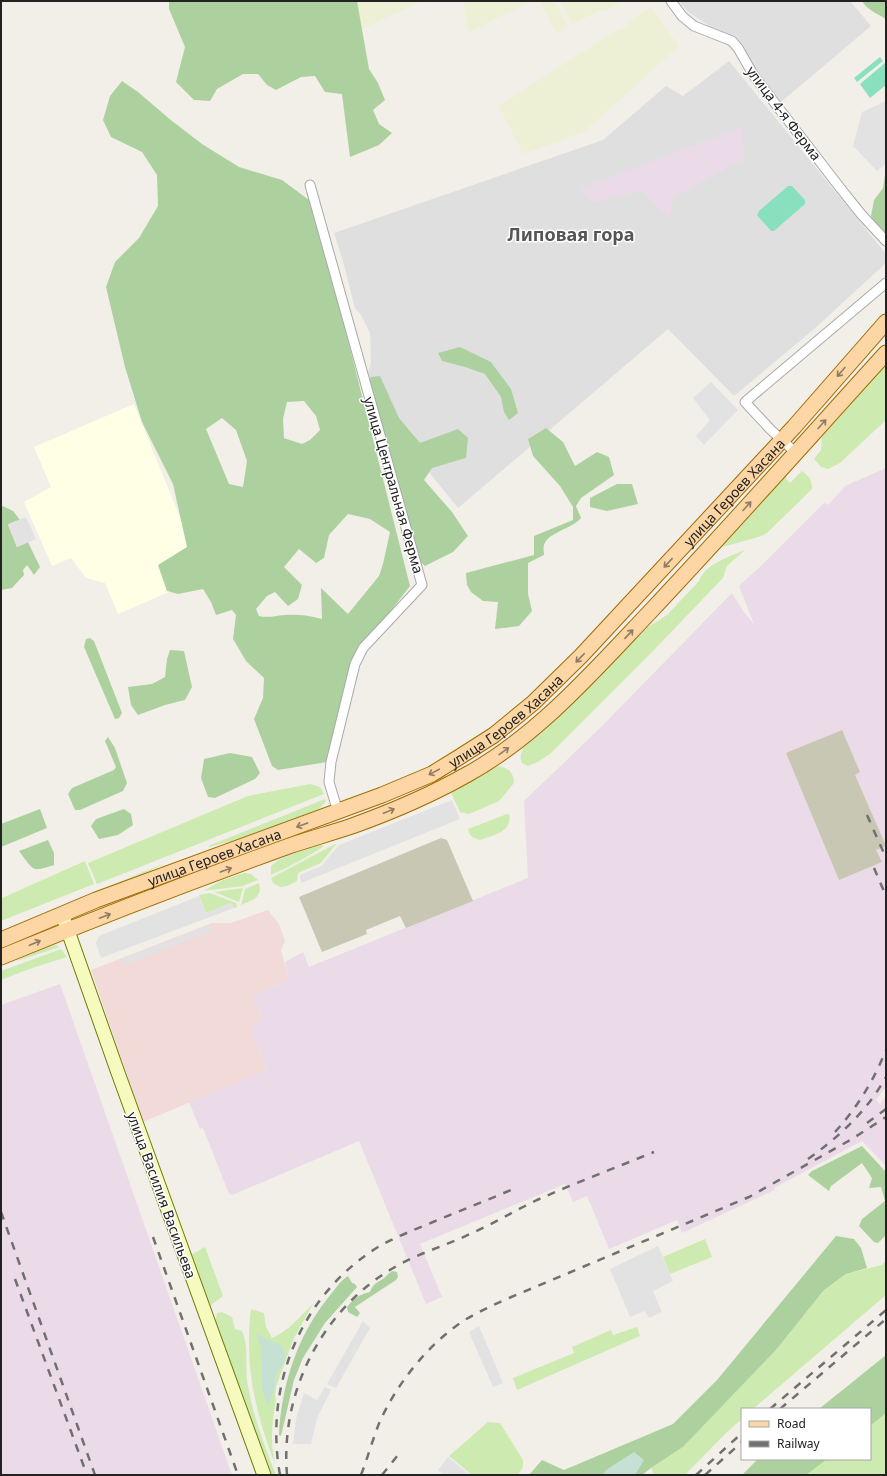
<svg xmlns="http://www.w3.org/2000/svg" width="887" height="1476" viewBox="0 0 887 1476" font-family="'Noto Sans',sans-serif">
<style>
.residential{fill:#e0dfdf}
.commercial{fill:#f2dad9}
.industrial{fill:#ebdbe8}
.education{fill:#ffffe5}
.construction{fill:#c7c7b4}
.farmland{fill:#eef0d5}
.grass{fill:#cdebb0}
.forest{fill:#add19e;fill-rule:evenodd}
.wetland{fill:#c6e0d4}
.pitch{fill:#88e0be}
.parking{fill:#e2e2e2}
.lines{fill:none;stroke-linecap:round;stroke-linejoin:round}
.street-casing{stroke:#a9a9a9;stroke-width:11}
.secondary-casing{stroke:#707d05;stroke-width:15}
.primary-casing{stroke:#a06b00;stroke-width:17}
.street{stroke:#fff;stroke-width:9}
.secondary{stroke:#f7fabf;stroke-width:13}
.primary{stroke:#fcd6a4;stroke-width:15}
.rail{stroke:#707070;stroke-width:2.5;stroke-dasharray:8 8;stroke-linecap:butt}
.oneway{stroke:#8f7c63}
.labels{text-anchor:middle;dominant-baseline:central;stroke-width:3;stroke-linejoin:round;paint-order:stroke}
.street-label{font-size:14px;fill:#222;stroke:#fff}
.district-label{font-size:18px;font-weight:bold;fill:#555;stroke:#fff}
</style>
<rect width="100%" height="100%" fill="#f2efe9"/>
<path class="residential" d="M679,1h171l21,25 -90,76 -73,-77 -21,-14z
M729,61l157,193v9l-73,67 -79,66 -66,-67 -210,179 -56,-69 -34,-66 3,-10 -1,-30 -9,-18 -6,-7 -12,-47 -9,-28 269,-93 63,-54 17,10z"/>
<path class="commercial" d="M268,910l11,14 6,17 -4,9 8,29 -36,17 10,24 -14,6 18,44 -124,52 -52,-152 121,-47h19z"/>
<path class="industrial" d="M741,128l4,30 -65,36 -6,2 -5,22 -28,-28 -50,13 -10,-14 92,-36z
M886,468v619l-10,13 4,4 6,-8v70l-24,-25 -88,47 1,2 -93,43 -5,-13 -68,29 -22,-53 -14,6 -8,-18 -145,60 22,53 -16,7 -67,-163 -127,54 -3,-1 -26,-66 -3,1 -11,-27 78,-32 -18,-44 14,-6 -10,-24 36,-17 -4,-17 18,-10 6,15 219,-89 -4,-77 78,-75 130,-133 11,18 11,13 -15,-38 24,-22 62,-62 2,3 3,-2 15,-17z
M60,984l172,491h-231v-470z"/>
<path class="education" d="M134,404l70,173 -86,37 -13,-31 -19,-5 -15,-20 -19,8 -28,-64 27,-15 -17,-40z"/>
<path class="construction" d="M842,730l18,42 -5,3 31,71 -10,4 6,12 -43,18 -53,-127z
M441,838l6,2 26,61 -67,27 -6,-12 -34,14 1,4 -45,18 -23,-55z"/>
<path class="farmland" d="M357,1h66l-61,28z
M463,1h69l-63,31z
M539,1h16l12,26 -11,6z
M561,1h62l-13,8 -11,2 -27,13z
M651,7l28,39 -95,86 -61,22 -24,-48 114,-74 9,-3 12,-11z"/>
<path class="grass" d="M886,362v58l-46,43 -12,6 -7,-2 -7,-8 7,-9 1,-13z
M802,471c7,5 10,9 10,18l-44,43 -6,4 -47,13 70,-75 2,6 3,3z
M745,550l-18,16 -4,12 -70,73 -103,103 -12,8 -10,4 -6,-3c-3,-6 -1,-10 2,-17l59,-55 57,-59 27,-17 32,-34c7,-18 30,-24 46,-31z
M498,766c10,1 16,7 16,17l-14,17 -3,2 -28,12 -9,-2 -9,-19z
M310,784l10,3 4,7 -227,90 -9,-21 160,-67z
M325,799l1,2 -7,8 -76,29 -34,9 -1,-1z
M507,814h2c4,18 -16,21 -29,26 -6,-2 -11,-3 -12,-11z
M321,843l2,4c-16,10 -34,20 -52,28v-9l7,-6z
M337,843l-16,20 -23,10 -1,8 -10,5 -7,1 -7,-4 -2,-5z
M85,861l9,23 -93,37v-25l1,2z
M165,863l-23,12 -39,16h-6z
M244,873l7,1 7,6 -15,6 -40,5 20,-11z
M259,883c4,15 -7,17 -18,22l4,-16z
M243,888l-4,14 -25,-10z
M210,893l26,10 1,4 -3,1 -3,-5 -25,10 -7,-18z
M56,945l4,2 -43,14v-1l30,-13z
M61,949l6,8 -35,11 -31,12v-9z
M705,1239l7,18 -42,17 -7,-17z
M205,1247l18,49 -13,10 -3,-4 -16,-47z
M886,1260v35l-133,114h-11v10l-16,14 -41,42h-31l-3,-7 32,-21 93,-97 48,-60 22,-16 36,-9z
M313,1304l-19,34 -18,49 -1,8 1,5c-4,21 -6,42 -1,64 -20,-53 -31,-99 -24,-155l13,4 2,14 6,11c16,-6 28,-22 41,-34z
M222,1312l10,5 3,12 7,2c7,15 3,33 5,49 5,33 17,65 29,95h-7l-30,-80 -9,-33 -7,-14 -8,-25 2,-10z
M637,1327l3,9 -123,54 -4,-12 61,-25 -2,-6 39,-17 2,5z
M886,1412v63h-81l20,-16h45v-35z
M488,1422l12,1 23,37v7l-5,8h-46l-23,-19z"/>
<path class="forest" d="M169,1h188l12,68 9,14 7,17 -12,10 6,14 13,9 -13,12 -29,12 -8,-63 -17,-2 -10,-16 -14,1 -25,13 -9,-5 -9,-11h-15l-26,15 -7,12 -16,-1 -18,-18 9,-35 -16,-38z
M862,1h24v18c-8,-5 -19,-9 -24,-18z
M122,81l16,11 34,29 30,23 37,23 43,13 27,20 22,73 79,313 -31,40 -25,37 -27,99 -49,8 -6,-4 -18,-47 9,-21 1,-20 -18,-17 -13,-22 3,-24 -4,-5 -16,5 -5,-13 -8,-13 -25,5 -11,-3 -9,-26 29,-18 -14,-63 -31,-62 -17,-55 -19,-80 9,-25 24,-24 19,-32 -1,-31 -15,-23 -31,-15 -8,-17 7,-24zM304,401l12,15 4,14 -10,10 -8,4 -18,-6 -1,-19 4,-17zM222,418l14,12 11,31 -4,26 -14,-3 -23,-55zM348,514l22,5 20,13 -7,32 -4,12 -31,38 -27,-26 1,31c-13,-4 -25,-5 -38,-4 -9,1 -17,3 -25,1l-3,-7 11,-13 8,-4 13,14 10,-7 4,-14 -18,-18 15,-18 17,14 8,-5 5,-23z
M886,168v65l-2,1 -8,-8 -5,-10 3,-16 9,-12z
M460,347l31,15 20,27 7,24 -9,7 -5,-8 -3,-15 -16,-23 -20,-7 -23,-6 -4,-8z
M380,376l19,42 21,25 38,-14 10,9 -2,20 -34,10 -8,12 28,32 16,24 -15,16 -28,14 -7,-6 -50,-178 3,-5z
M546,428l17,14 12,24 22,-14 12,5 5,18 -33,23 -5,8 5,12c-9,11 -33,14 -37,27 -1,3 0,7 0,10l-16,8v31l4,17 -13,15 -24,3 3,-27 -15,-1 -12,-9 -4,-7 -1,-12 68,-18v-19l39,-16v-13l-13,-21 -27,-30 -5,-17z
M617,484h15l6,20 -31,7 -17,-4v-9z
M3,506l10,5 7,9 -12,5 9,22 11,-5 12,25 -6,8 -7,-10 -4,5 1,5 -12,13 -11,2v-83z
M90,638l4,3 28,72 -3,5 -4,1 -3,-7 -28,-65 2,-8z
M170,650l14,1 8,36 -7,13 -20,5 -27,10 -7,-10 -3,-18 24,-3 13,-7 2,-18z
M108,737l7,11 12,35 -4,8 -43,19h-5l-7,-16 4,-6 42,-18 2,-3 -11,-26z
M230,753l22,4 8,16 -5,6 -40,19 -7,-1 -7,-19 3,-19z
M40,809l7,19 -46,19v-23z
M124,809l7,5 2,11 -15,10 -19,4 -8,-13 5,-7z
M48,840l6,13v12c-24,8 -20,5 -35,-14z
M862,1146l24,26v63l-8,8 -4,-1 -15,-16 3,-7 23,-18 -4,-14 -12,1 3,-10 -10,-15 -31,23 -2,5 -21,-16 4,-4z
M836,1236l18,3 7,9 6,20 -21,6 -22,16 -48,60 -93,97 -32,21 -9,7h-113l13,-15 22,10 109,-46 44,-44z
M393,1271l4,1 1,5 -2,3 -41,27 5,6 -3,4 -9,-5 -1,-5c6,-8 13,-13 23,-15 3,-8 6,-9 13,-13 4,-3 5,-6 10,-8z
M348,1276l4,7 3,1 2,3 -32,36 -22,35 -9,22 -13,56 -2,-1c0,-12 2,-24 4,-36 8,-40 22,-73 48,-105 5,-6 10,-14 17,-18z
M886,1355v58l-16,13v-17h-51z
M758,1459h69l-21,16h-64z"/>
<path class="wetland" d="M256,1334l25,11 5,9 -3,11 -8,11v11l-7,19 -6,-17 -1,-42z
M634,1452l10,8 -9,15h-32l3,-5z"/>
<path class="pitch" d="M880,57l3,4 -26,21 -3,-4z
M885,63l1,22 -16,13 -10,-14z
M788,186h4l13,14v4l-31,27h-3l-14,-16 2,-4z"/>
<path class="parking" d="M886,101v62l-9,8 -24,-25 9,-34z
M711,382l27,28 -34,35 -8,-9 14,-16 -17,-22z
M26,517l10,22 -19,8 -9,-23z
M452,800l8,19 -159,64 -1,-8 21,-9 18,-21z
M199,896l7,17 25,-10 3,5 -133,50 -5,-15 3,-7z
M210,925l2,6 -87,34 -3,-6z
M658,1246l15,35 -20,10 9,21 -13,6 -4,-7 -15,6 -20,-48z
M363,1321l7,7 -34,60 -9,-4z
M479,1326l24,57 -10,4 -24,-55z
M325,1387l6,3 -14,28 -6,26h-18l3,-25 8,-26 13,7z
M448,1457l22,18h-26l-6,-5z"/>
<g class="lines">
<g class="street-casing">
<path id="street" d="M671,1l11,15 12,10 38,15 6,7 16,28 87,113 20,25 25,27
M310,185l112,400 -59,63 -8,16 -24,98 -2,20 9,30
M796,453l-26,-24 -25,-27 141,-119"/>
</g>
<g class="secondary-casing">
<path id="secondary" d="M62,914l55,156 147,405"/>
</g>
<g class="primary-casing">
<g id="primary">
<path id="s1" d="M1,940l95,-40 286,-105 50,-21 29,-18 33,-21 39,-32 48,-47 213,-229 92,-105"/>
<path d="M1,957c95,-39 191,-76 288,-111 21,-7 42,-13 63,-20 39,-14 79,-31 116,-52 69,-38 126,-103 180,-160 81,-86 159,-174 238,-261"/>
</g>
</g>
<use href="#street" class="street"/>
<use href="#secondary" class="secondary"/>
<use href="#primary" class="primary"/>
<path class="rail" d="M867,815l19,43
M874,868l12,28
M867,1123l19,-14
M835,1132c22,-24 39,-52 51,-82
M808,1159c32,-23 59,-48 78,-82
M1,1212l94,263
M153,1237l85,238
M15,1279l72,196
M770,1409l116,-99
M780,1409l106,-90
M280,1475c-16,-89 20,-179 98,-228 17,-10 36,-17 55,-25 26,-11 52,-21 78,-32
M287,1475c-7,-83 35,-166 108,-208 24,-14 50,-21 75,-33 23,-10 44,-23 67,-34 38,-17 78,-32 117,-48
M361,1475c7,-18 12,-37 19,-54 18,-39 48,-76 83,-100 15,-9 30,-16 46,-23l240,-101 103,-58 34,-22
M382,1475l16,-20
M696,1475l46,-42
M705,1475l37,-33"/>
</g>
<defs><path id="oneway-shaft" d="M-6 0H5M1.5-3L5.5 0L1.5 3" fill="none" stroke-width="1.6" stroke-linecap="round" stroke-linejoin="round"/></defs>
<g class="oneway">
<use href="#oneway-shaft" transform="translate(841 372) rotate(131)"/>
<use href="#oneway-shaft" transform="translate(822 424) rotate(-48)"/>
<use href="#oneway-shaft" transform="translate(747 506) rotate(-48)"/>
<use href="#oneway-shaft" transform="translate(668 563) rotate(133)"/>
<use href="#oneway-shaft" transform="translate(629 634) rotate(-47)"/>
<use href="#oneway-shaft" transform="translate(580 658) rotate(134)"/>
<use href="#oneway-shaft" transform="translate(504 751) rotate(-36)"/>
<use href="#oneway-shaft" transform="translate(434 772) rotate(152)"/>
<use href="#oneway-shaft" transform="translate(389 811) rotate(-22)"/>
<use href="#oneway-shaft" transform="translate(302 825) rotate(160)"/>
<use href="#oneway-shaft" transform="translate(226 870) rotate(-20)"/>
<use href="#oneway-shaft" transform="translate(105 916) rotate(-21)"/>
<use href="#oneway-shaft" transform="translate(35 943) rotate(-23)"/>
</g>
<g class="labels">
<g class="street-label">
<text transform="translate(784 113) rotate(53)">улица 4-я Ферма</text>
<text transform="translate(394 485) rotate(74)">улица Центральная Ферма</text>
<text stroke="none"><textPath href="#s1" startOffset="877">улица Героев Хасана</textPath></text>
<text stroke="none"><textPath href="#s1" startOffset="553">улица Героев Хасана</textPath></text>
<text stroke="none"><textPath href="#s1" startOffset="229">улица Героев Хасана</textPath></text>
<text transform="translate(162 1195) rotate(70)">улица Василия Васильева</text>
</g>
<g class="district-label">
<text x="571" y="234">Липовая гора</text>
</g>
</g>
<rect width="887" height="1476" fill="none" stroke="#222222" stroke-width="4"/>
<rect x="741" y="1408" width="130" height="52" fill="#ffffff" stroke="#a7a7a7"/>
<rect x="749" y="1421" width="20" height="6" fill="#fcd6a4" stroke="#a7a7a7"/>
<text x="777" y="1428" font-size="12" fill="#222222">Road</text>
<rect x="749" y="1441" width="20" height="6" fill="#707070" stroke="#a7a7a7"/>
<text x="777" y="1448" font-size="12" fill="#222222">Railway</text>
</svg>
